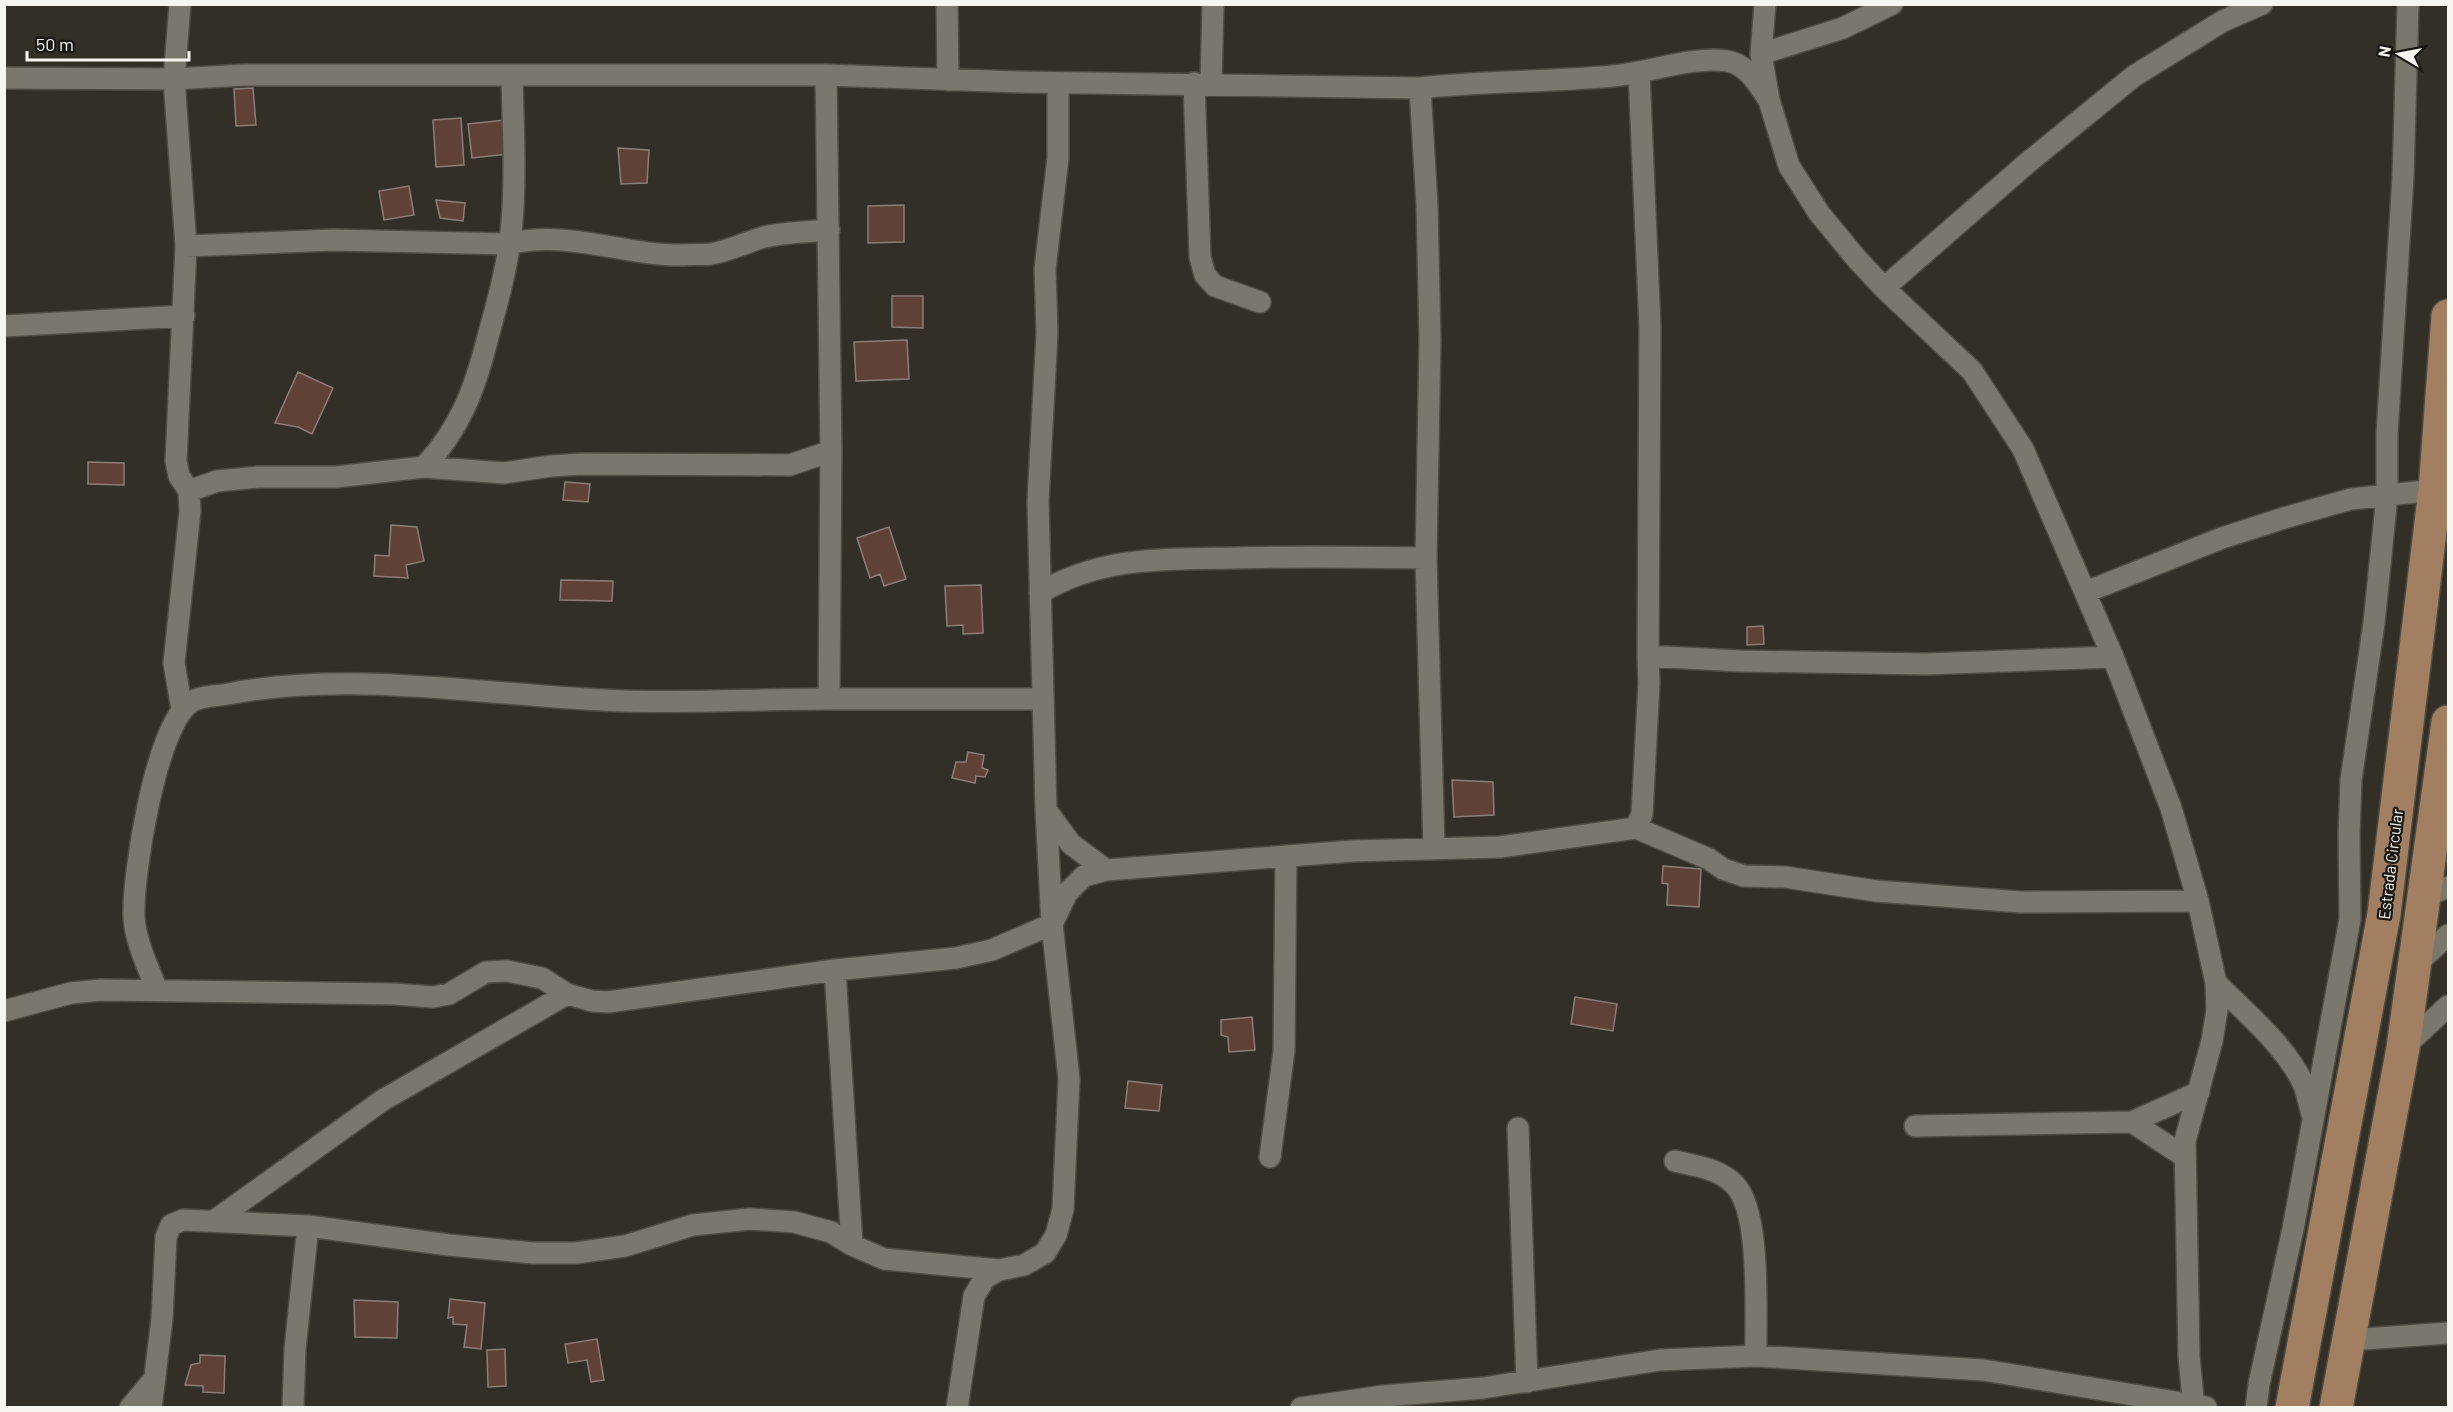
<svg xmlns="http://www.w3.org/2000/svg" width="2453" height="1412" viewBox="0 0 2453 1412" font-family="Barlow,sans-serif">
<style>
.building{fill:#5f4137;stroke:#8b7e79;stroke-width:1.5}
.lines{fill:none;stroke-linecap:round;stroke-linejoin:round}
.minor-casing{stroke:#4f4c44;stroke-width:24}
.primary-casing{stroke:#4f4c44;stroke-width:36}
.minor{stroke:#7a786d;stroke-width:21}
.primary{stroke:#a27f60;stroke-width:33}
.labels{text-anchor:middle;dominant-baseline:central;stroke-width:4.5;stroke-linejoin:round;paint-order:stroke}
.street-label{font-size:16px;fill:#f6f5ee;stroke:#181713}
</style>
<rect width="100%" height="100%" fill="#322f26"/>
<path class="building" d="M253,88l3,37 -20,1 -2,-37z
M461,118l3,47 -28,2 -3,-47z
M505,120l3,34 -36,4 -4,-34z
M618,148l31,2 -2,33 -26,1z
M409,186l5,29 -30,5 -5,-29z
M436,200l29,3 -2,18 -23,-3z
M904,205v37l-36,1v-37z
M892,296h31v32l-31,-1z
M907,340l2,39 -53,2 -2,-39z
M298,372l35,16 -21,46 -14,-7 -23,-4z
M88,462l36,1v22l-36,-1z
M565,482l25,2 -2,18 -25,-2z
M391,525l26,2 7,34 -18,4 2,13 -34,-2 1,-21 14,1z
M889,527l17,52 -22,7 -4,-12 -10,4 -13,-40z
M561,580l52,1 -1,20 -52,-1z
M981,585l2,48 -20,1v-9l-16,1 -2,-40z
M1763,626l1,18 -17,1v-18z
M968,752l16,3 -2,13 6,2 -3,7 -9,-1 -1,7 -23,-5 4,-16h10z
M1452,780l41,2 1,33 -40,2z
M1663,866l38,3 -2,38 -32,-2 1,-21 -6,-1z
M1575,997l42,7 -4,27 -42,-7z
M1252,1017l3,33 -26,2 -1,-15 -7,-2v-15z
M1128,1081l34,4 -3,26 -34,-3z
M450,1299l35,4 -4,46 -17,-2 3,-22 -14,-1v-7l-5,1z
M354,1300l44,2 -1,36 -42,-1z
M597,1339l7,41 -13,2 -4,-22 -19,3 -3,-19z
M505,1349l1,37 -18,1 -1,-37z
M200,1355l25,1 -1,37 -21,-1v-6l-18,-1 6,-20 9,-2z"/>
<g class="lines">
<g class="minor-casing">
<path id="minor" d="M180,4l-6,75 12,167 -10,215 3,15 10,15 1,20 -16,152 8,47
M947,4l1,76
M1765,4l-4,50 8,46 20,66 30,47 37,45 28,30 88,83 51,78 90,208 58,151 27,93 18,82 1,27 -5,31 -27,100 4,216 5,51
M1761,54l82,-26 49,-24
M1639,72l11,256 -2,328
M826,75l5,376 -2,248h214
M4,78l170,1 71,-4h581l194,7 400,6c64,-7 128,-6 193,-12 34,-3 80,-20 114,-15 20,3 31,23 42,39
M1194,83l6,174 5,18 10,11 45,16
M1211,83l2,-79
M1420,88l7,117 3,135 -4,218 8,291
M186,246l147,-6 176,4c58,-15 116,12 174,11 9,-1 19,0 28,-1 18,-3 36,-12 53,-17 20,-5 44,-5 65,-7
M1884,288l141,-123 109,-89 89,-55 39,-17
M4,326l180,-10
M424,467l80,6 47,-7 31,-2 208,1 41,-14
M189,491l28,-10 41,-4h78l88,-10c38,-40 52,-82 65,-134 10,-36 20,-73 23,-111 4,-49 1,-98 0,-146
M2086,592l136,-54 62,-20 67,-19 84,-9
M1040,593c61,-37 127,-34 195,-35 64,-2 127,-1 191,0
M1046,810l25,34 35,26
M1636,828l6,-14 7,-131 -1,-27 92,5 186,3 187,-7
M2426,896l22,-9
M2416,964l32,-29
M835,970l17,275
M2216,983c30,30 68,61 87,100 4,9 6,21 9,31
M157,990c-9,-23 -21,-47 -23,-72 -2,-41 22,-194 57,-216 9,-6 26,-6 37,-8 128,-25 267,3 397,7 68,2 136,-2 204,-2
M4,1011l67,-18 30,-3 293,4 39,3 16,-3 37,-22 21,-1 35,7 25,16 25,7 16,1 227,-32 121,-12 36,-8 60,-26 15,-31 17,-17 22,-6 247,-19 147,-4 136,-19 73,31 14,10 21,7 41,1 91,14 145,11 177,-1
M2403,1048l45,-42
M2132,1122l53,35
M1915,1126l217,-4 67,-30
M1518,1128l9,254
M1270,1157l14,-106 2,-195
M1675,1161c21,5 43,7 59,23 28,27 21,133 22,172
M214,1221l169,-121 184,-106
M2350,1340l98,-7
M130,1408l25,-30
M151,1408l11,-89 4,-82 5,-12 12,-5 125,6 141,19 84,8h43l49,-7 68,-21 57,-6 44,3 37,10 21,13 32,14 115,11
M293,1408l2,-59 13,-123
M957,1408l17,-112 11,-18 14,-8 25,-5 21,-12 11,-18 7,-26 6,-130 -17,-155 -6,-114 -8,-309 9,-168 -2,-64 13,-111v-75
M1301,1408l82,-12 100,-8 177,-28 96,-4 227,14 223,37
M2256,1408l3,-24 34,-155 57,-310 -1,-85 2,-54 23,-157 13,-127v-62l16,-257 5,-173"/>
</g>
<g class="primary-casing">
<path id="primary" d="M2292,1408l92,-494 51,-424 13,-174
M2336,1408l67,-360 45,-326"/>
</g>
<use href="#minor" class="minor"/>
<use href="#primary" class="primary"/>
</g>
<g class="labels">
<g class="street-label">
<text transform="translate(2390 864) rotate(-83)">Estrada Circular</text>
</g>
</g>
<rect width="2453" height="1412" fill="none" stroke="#f6f5ee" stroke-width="12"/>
<g transform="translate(2399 54) rotate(280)" stroke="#181713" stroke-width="4.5" paint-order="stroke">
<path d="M0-4.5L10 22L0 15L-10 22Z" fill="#f6f5ee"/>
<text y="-9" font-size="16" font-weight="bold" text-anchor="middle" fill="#f6f5ee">N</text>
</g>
<path d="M27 51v9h162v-9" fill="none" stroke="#f6f5ee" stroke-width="3"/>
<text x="36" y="51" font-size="18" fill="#f6f5ee" stroke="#181713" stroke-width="4.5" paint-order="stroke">50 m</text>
</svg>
